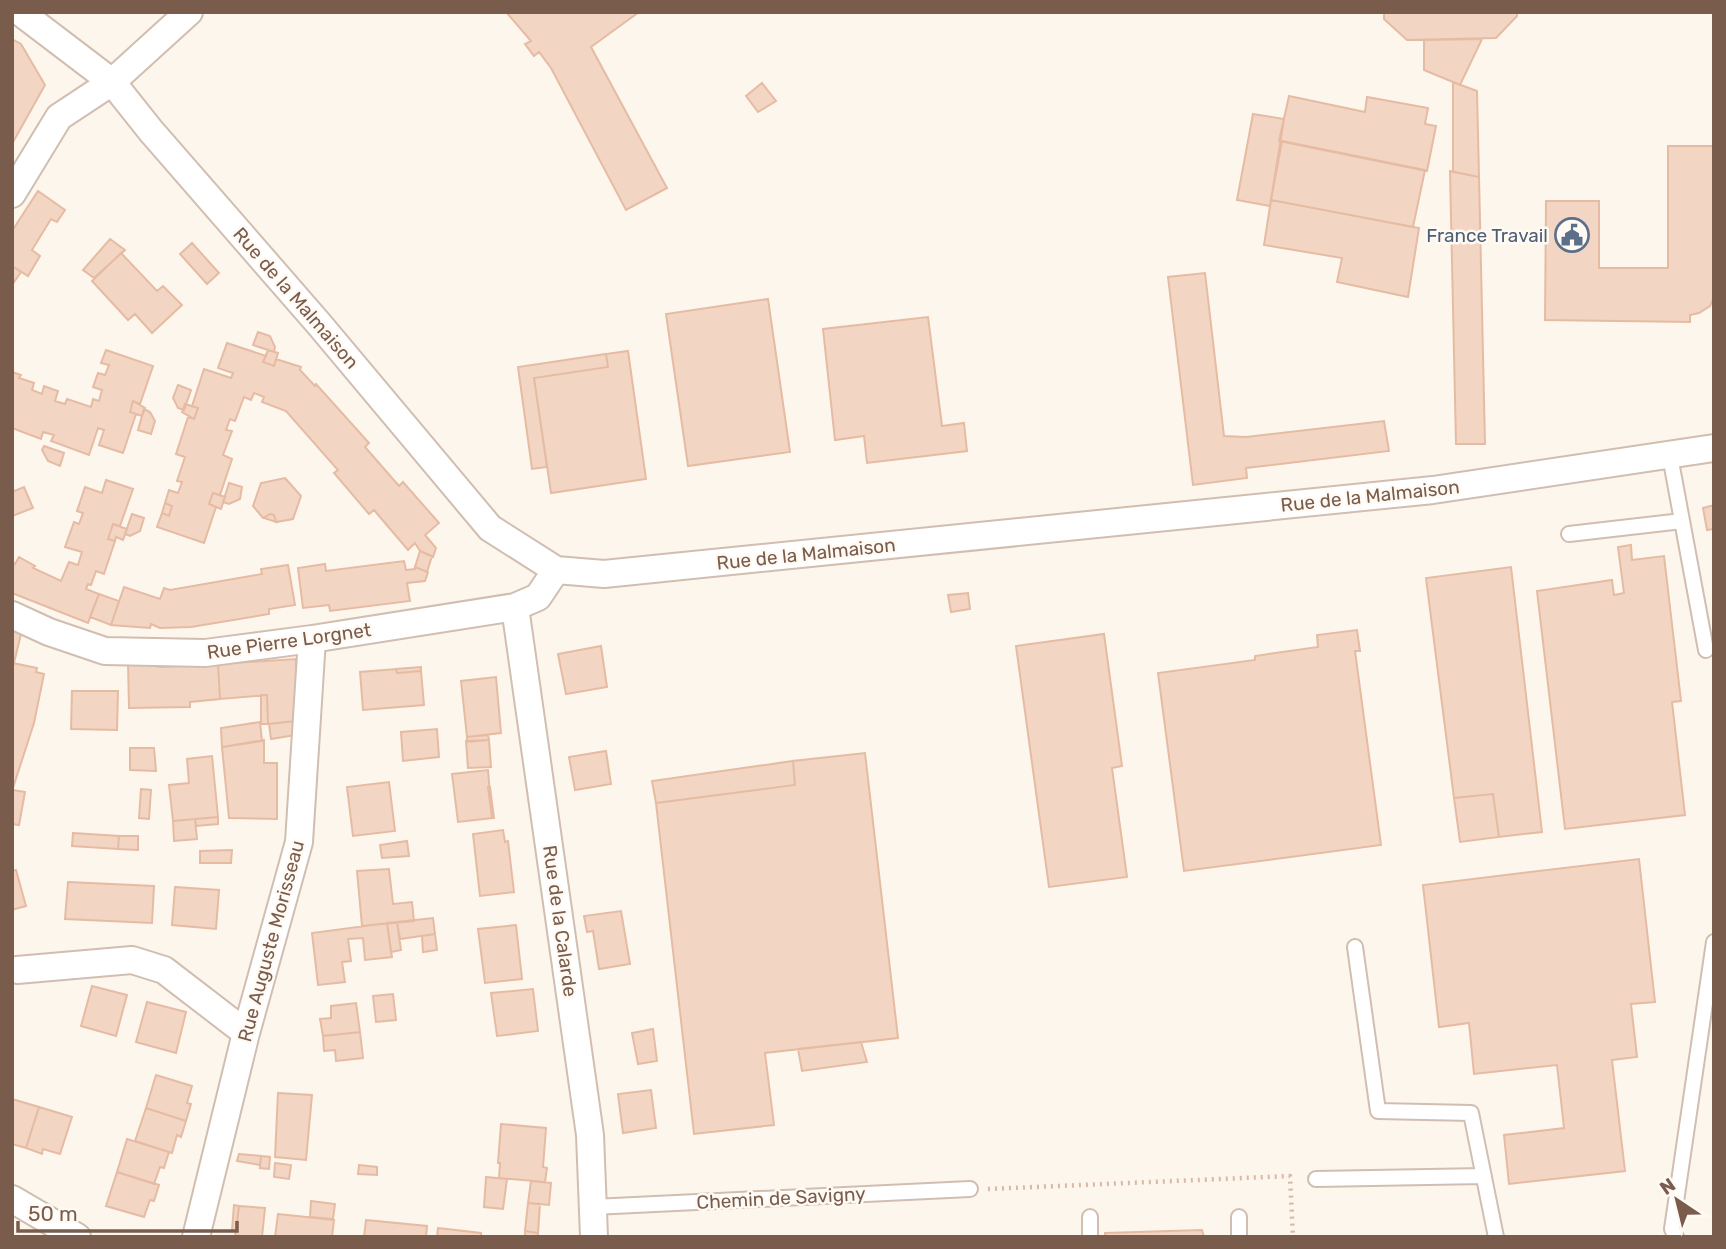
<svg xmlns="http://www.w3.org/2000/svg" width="1726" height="1249" viewBox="0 0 1726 1249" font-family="Rubik,sans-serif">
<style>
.building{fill:#f3d5c3;stroke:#e6bba3;stroke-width:2}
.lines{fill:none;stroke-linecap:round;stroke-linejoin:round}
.service-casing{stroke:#d1beb0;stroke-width:18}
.minor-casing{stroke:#d1beb0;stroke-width:30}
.path{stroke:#d9b8a5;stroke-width:4.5;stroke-dasharray:2 5;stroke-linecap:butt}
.service{stroke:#fff;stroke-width:14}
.minor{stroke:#fff;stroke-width:26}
.labels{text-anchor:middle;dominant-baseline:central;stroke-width:5;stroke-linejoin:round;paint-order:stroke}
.service-label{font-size:19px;fill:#4e5e75;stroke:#fffaf3;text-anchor:end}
.street-label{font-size:19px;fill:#7a5c4d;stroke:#fffaf3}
</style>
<rect width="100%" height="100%" fill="#fdf6ec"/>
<path class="building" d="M506,12h133l-48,35 76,141 -41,22 -75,-142 -12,-16 -5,4 -9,-12 6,-3z
M1384,12h133v4l-21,22 -89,2 -23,-21z
M12,39l9,5 24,41 -33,59z
M1482,39l-22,46 -36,-15v-30z
M1453,82l24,9 2,86 -26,-5z
M762,83l14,18 -18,11 -12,-16z
M1289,96l76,16 2,-15 61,11 -3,16 11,2 -9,45 -148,-30z
M1253,114l31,5 -14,87 -33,-6z
M1282,141l143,29 -12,57 -142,-27z
M1668,146h46v151l-4,9 -11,7 -9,2v7l-145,-2 1,-119h53v67h69z
M1450,171l29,6 6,267h-29z
M38,191l27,19 -8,12 -6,-3 -19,31 8,6 -12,20 -16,-10v-35z
M1271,200l148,28 -11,69 -71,-15 5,-24 -78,-13z
M110,239l15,11 -31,28 -11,-8z
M192,243l27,30 -12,11 -27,-30z
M121,253l36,38 6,-5 19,19 -30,28 -17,-19 -7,6 -36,-39z
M12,266l9,6 -9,13z
M1205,273l19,163 22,1 138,-16 5,30 -143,17 1,10 -54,7 -25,-208z
M768,299l22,153 -102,14 -22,-152z
M928,317l14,109 22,-3 3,28 -100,12 -3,-27 -29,4 -12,-111z
M258,332l12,4 5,11 -1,5 -21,-7z
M227,343l39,13 -3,6 11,4 2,-7 25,8 -1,3 15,16 1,-2 53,59 -4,4 34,39 4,-4 36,41 -14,12 11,13 -3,9 -13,-6 -5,-8 -7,7 -34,-40 -5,4 -35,-41 4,-3 -52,-59 -24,-9 2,-5 -10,-4 -3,7 -7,-3 -9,24 -5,-2 -4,11 6,1 -9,24 9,4 -12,36 -7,-2 -4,11 7,3 -12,36 -47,-16 5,-14 7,3 3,-10 -7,-3 4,-13 9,3 4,-11 -5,-1 8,-24 -9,-3 12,-37 6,2 4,-11 -6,-2 12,-37 27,9 2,-5 -15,-5z
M106,350l47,16 -13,38 -7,-3 -3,11 6,2 -13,39 -24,-8 5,-15 -6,-2 -9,27 -38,-14 3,-6 -11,-3 -2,7 -29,-11v-56l9,3 -2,3 15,5 -2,7 10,4 2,-8 14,5 -3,10 10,3 2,-5 24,8 2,-8 6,2 3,-11 -9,-3 5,-14 7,2 4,-10 -8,-2z
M268,350l10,3 -4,13 -11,-4z
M628,351l18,128 -95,14 -17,-115 74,-11 -2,-13z
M606,354l2,13 -74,11 13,89 -15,2 -14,-102z
M178,385l13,5 -7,20 -6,-2 -5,-10z
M133,401l12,7 -3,8 -12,-4z
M185,404l13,4 -4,11 -12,-7z
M144,409l6,3 5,9 -4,13 -13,-4z
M44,446l20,7 -4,13 -12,-5 -6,-11z
M285,478l16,18 -8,23 -17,3 -2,-7 -4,-1 -7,4 -10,-12 8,-23z
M106,480l27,9 -13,37 -7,-2 -5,15 7,2 -11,33 -8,-3 -5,14 -3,-1 -2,5 13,5 -11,29 -76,-30v-31l3,2 4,-7 16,9 -2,2 28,13 8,-19 9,3 4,-13 -17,-5 9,-25 5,2 4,-11 -6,-2 8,-24 17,6z
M229,483l13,4 -2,12 -11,5 -6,-2z
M24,487l9,21 -21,8v-24z
M213,493l12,4 -4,12 -12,-5z
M165,503l7,3 -3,10 -7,-3z
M1714,505v24l-7,1 -4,-22z
M132,514l12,4 -4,13 -10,5 -5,-2z
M270,514l4,1 2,7 -12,-4z
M113,524l14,5 -4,11 -7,-3 -1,4 -7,-2z
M1631,545l1,15 32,-4 17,145 -9,1 13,113 -120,14 -28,-238 75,-11 2,15 10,-2 -6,-46z
M420,551l12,5 -5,16 -12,-5z
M404,561l2,9 9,-1v-2l13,5 -3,9 -18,2 3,18 -80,10 -1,-6 -26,3 -5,-40 27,-4 1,7z
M288,565l7,40 -26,4v5l-78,13 -31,1 -9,-4 -1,4 -39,-3 13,-38 36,12 4,-11 6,2 92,-16 -1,-5z
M1511,567l31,265 -43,5 -6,-43 -39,4 -28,-220z
M968,593l2,16 -19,3 -3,-17z
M99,594l20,7 -8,24 -21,-8z
M12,627l10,3 -9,37z
M1357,630l3,21h-5l26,194 -197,26 -26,-198 97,-13v-4l63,-9 -1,-12z
M1104,634l18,132 -10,2 15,109 -78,10 -33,-241z
M601,646l6,41 -41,7 -8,-40z
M296,659v62l-28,3 -1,-29 -47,4 -2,-35z
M128,662l33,5 57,-3 2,35 -30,3v5l-61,1z
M13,663l24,5 -1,4 8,2 -10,49 -22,68z
M421,667v4l-24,2 -1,-4z
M396,669l1,4 24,-2 3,34 -61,5 -3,-38z
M496,677l5,56 -34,4 -6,-56z
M72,691h46l-1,39 -46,-1z
M261,695h6l1,29h-7z
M296,721v14l-25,4 -2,-15z
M260,722l2,19 -40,6 -1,-19z
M437,729l2,28 -36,4 -2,-29z
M488,735l1,5 -22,2v-5z
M264,740v23h13v56l-48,-1 -7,-71z
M489,740l2,27 -23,1 -2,-27z
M130,748h24l2,23 -26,-1z
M606,751l5,33 -36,6 -6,-33z
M865,753l33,285 -133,15 9,72 -80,9 -38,-331 139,-18 -2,-24z
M212,756l6,61 -45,4 -4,-36 20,-2 -2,-24z
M793,761l2,24 -139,18 -4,-22z
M488,770l4,48 -34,4 -6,-48z
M389,782l6,49 -42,5 -6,-49z
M488,787h2l4,31h-2z
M141,789l10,1 -2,29 -10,-1z
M13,790l12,2 -6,33 -7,-1z
M1493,794l6,43 -39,5 -6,-44z
M218,817v7l-22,2 -1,-7z
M195,819l2,20 -23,2 -1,-20z
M503,830l2,12 3,-1 6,51 -34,4 -7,-62z
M73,833l46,3 -1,13 -46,-3z
M119,836h19v14l-20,-1z
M407,841l2,15 -27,2 -2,-13z
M232,850l-1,13h-31v-12z
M1639,859l16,143 -24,2 6,53 -25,3 13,111 -116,13 -5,-49 60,-7 -7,-63 -83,9 -5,-51 -30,4 -16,-142z
M389,869l4,35 19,-2 2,19 -52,5 -5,-55z
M16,870l10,36 -14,4v-39z
M68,882l86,4 -2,37 -87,-4z
M175,887l44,3 -3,39 -44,-4z
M621,911l9,53 -31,5 -6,-38 -6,1 -3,-16z
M433,918l2,16 -35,5 -3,-17z
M397,922l4,28 -10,2 -4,-29z
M387,923l5,34 -27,3 -2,-22 -15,1 3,22 -9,1 3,20 -27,3 -6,-52z
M516,925l6,54 -37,4 -7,-54z
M435,934l2,16 -14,2 -1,-16z
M92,986l35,9 -11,41 -35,-10z
M533,989l5,42 -41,5 -6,-43z
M393,994l3,26 -20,2 -3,-26z
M147,1002l39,10 -10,41 -40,-11z
M356,1003l4,29 -37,4 -3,-17 11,-1v-12z
M653,1029l4,32 -19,3 -6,-31z
M360,1032l3,26 -27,3 -1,-11 -11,1 -1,-15z
M861,1042l6,20 -65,9 -4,-22z
M156,1075l36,11 -5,17 4,1 -5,17 -40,-13z
M651,1090l5,38 -33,5 -5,-39z
M278,1093l34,2 -6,65 -31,-3z
M12,1099l27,8 -13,41 -14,-4z
M39,1107l33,10 -12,37 -17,-5 -1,5 -16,-6z
M146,1108l40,13 -5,16 -4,-2 -5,18 -37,-12z
M501,1124l45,4 -3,39 4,1 -2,14 -46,-4 1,-15h-2z
M127,1139l42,13 -5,16 -4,-1 -6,17 -37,-12z
M239,1154l22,2 -1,9 -23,-4z
M261,1156l9,1 -1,12 -9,-1z
M275,1163l16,2 -2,14 -15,-2z
M359,1165l18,2v8l-19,-1z
M117,1172l42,13 -5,16 -4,-1 -6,17 -38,-11z
M486,1177l21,2 -4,30 -19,-2z
M531,1181l20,2 -2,22 -21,-2z
M311,1201l24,3 -2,15 -23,-2z
M528,1203l12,1 -2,29 -13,-2z
M234,1205l5,1 -3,25 -4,-1z
M239,1206l26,2 -3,29h-27z
M278,1214l56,6 -2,17h-57z
M366,1220l61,6 -1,11h-62z
M438,1228l43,5v4h-44z
M1202,1230l2,7h-99v-4z
M525,1231l13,2v4h-13z"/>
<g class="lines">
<g class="service-casing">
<path id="service" d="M1670,456l36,194
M1569,534l113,-13
M1355,947l23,164 93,2 25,124
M1316,1179l168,-3
M593,1207l377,-18
M1090,1217v20
M1239,1237v-20
M1676,1237l-4,-8 42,-287"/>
</g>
<g class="minor-casing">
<path id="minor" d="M20,12l92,70 39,49 168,193 171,204 66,42 48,4 829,-84 281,-42
M12,194l47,-77 53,-35 77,-70
M515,607l75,528 4,102
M12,615l37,17 56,19 100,2 107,-14 203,-32 23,-10 18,-27
M17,970l115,-10 32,10 82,63
M12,1199l65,38
M196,1237l50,-204 53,-191 13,-203"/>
</g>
<path class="path" d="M988,1189l302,-13 3,61"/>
<use href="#service" class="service"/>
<use href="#minor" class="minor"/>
</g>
<defs>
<g id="civic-ring" transform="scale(1.75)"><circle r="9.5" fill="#fffaf3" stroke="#5c6f8a" stroke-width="1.5"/><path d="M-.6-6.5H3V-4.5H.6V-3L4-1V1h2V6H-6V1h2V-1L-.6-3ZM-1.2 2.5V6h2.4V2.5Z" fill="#5c6f8a"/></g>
</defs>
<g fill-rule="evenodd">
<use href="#civic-ring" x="1572" y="235"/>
</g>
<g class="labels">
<g class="service-label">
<text x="1548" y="235">France Travail</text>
</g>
<g class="street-label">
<text transform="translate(296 298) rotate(49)">Rue de la Malmaison</text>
<text transform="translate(1370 496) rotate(-6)">Rue de la Malmaison</text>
<text transform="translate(806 554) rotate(-6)">Rue de la Malmaison</text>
<text transform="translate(289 641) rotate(-8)">Rue Pierre Lorgnet</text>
<text transform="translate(560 921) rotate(82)">Rue de la Calarde</text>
<text transform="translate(271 941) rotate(-75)">Rue Auguste Morisseau</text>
<text transform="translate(781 1198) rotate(-3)">Chemin de Savigny</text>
</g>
</g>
<rect width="1726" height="1249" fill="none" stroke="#7a5c4d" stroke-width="28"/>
<g transform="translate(1677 1200) rotate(325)" stroke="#fffaf3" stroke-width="5" paint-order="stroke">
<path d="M0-5L12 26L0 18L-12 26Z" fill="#7a5c4d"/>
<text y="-10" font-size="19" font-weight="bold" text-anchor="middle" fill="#7a5c4d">N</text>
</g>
<path d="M18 1221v10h219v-10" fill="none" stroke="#7a5c4d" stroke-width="3.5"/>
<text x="28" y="1221" font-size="21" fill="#7a5c4d" stroke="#fffaf3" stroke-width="5" paint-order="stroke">50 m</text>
</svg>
